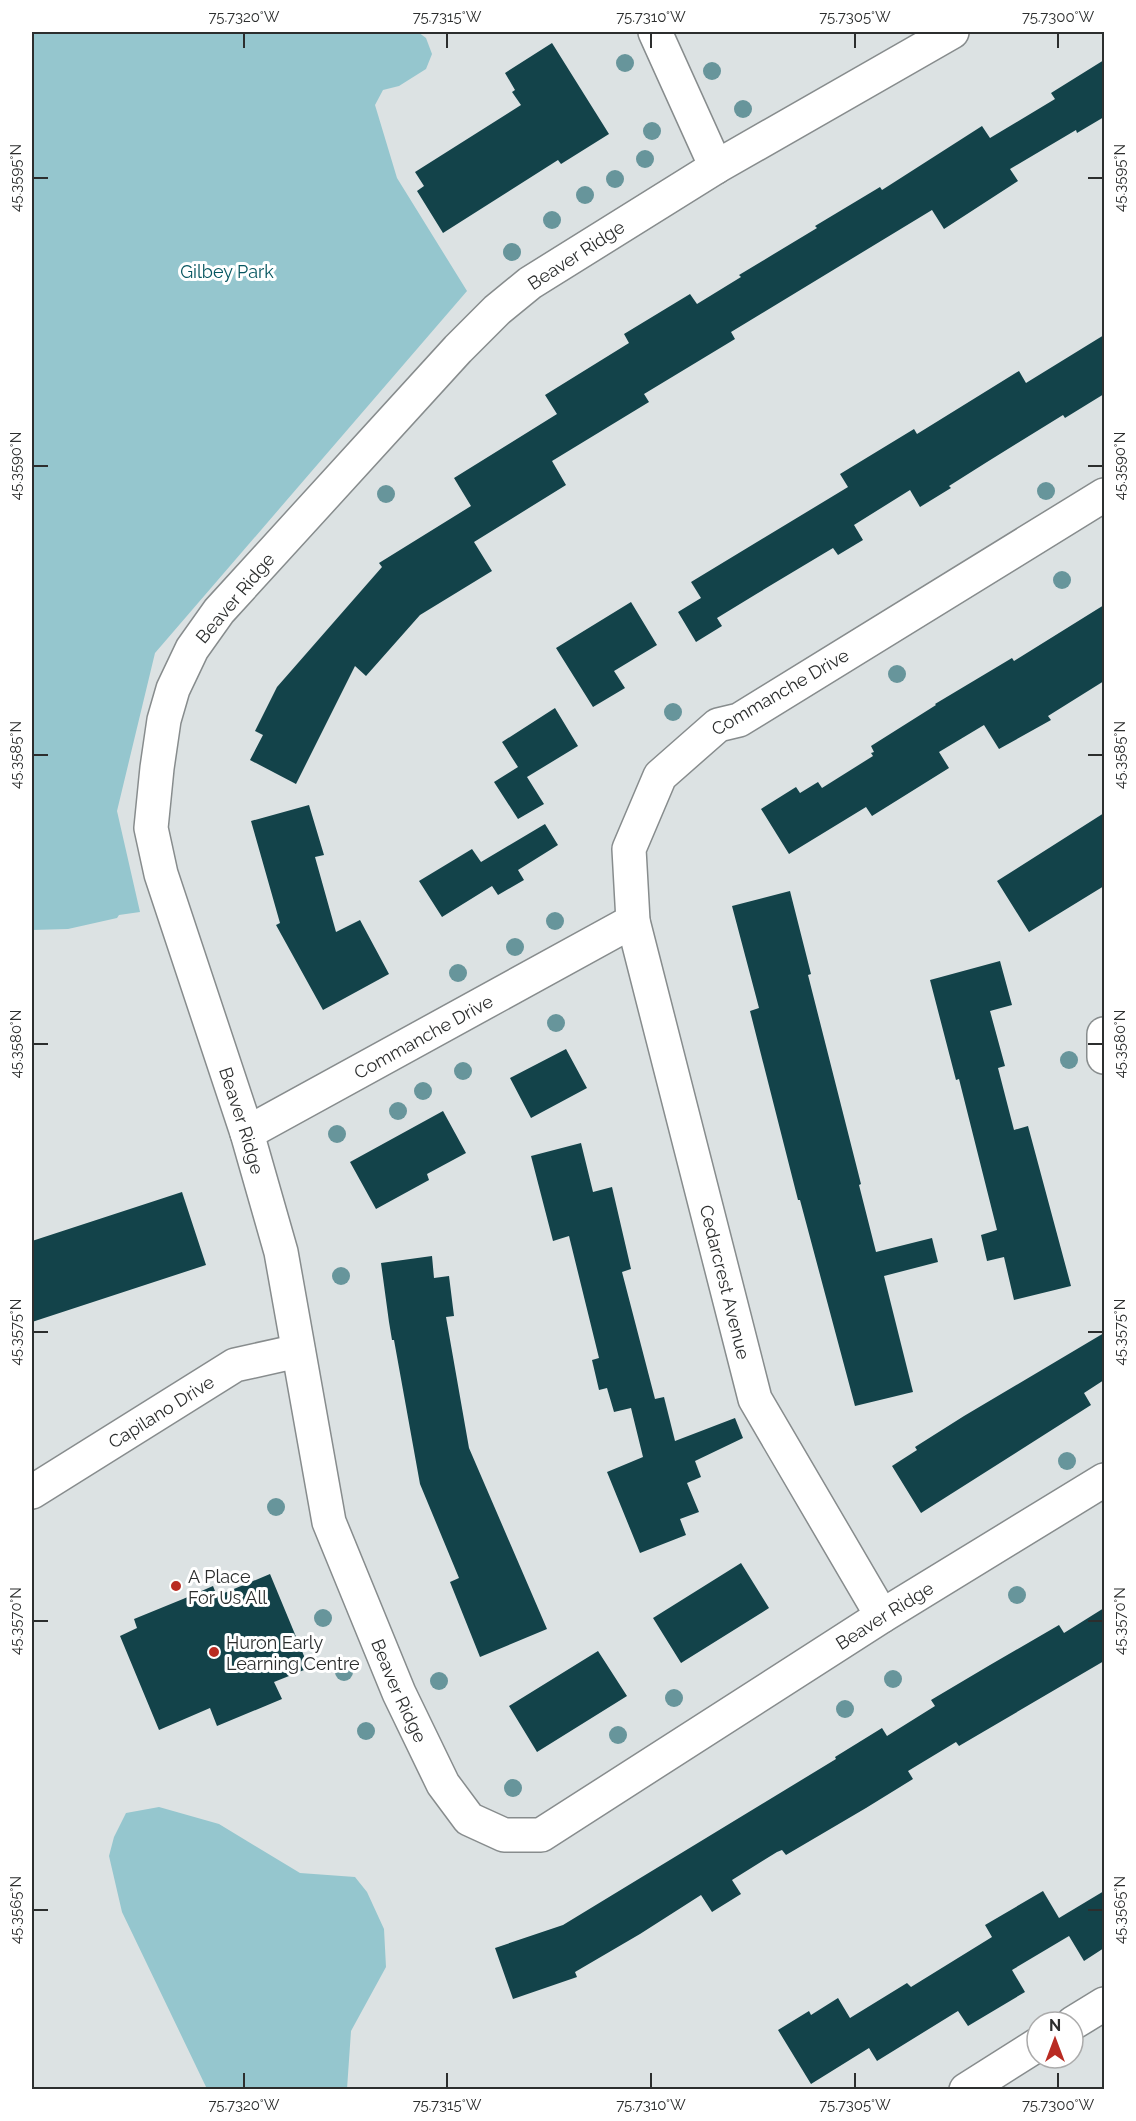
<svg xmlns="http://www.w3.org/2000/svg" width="1136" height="2121" viewBox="0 0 1136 2121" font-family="Raleway,sans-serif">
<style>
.green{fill:#95c6ce}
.building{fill:#13434a}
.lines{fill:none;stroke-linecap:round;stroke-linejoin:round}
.minor-casing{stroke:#878c8d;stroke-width:36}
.minor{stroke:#fff;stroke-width:33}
.tree{fill:#67959b}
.ticks{fill:none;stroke:#2c2e2e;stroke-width:2}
.poi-dot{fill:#b92b22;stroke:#fff;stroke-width:2}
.labels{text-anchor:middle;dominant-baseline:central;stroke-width:6;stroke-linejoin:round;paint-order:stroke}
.street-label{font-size:18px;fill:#2c2e2e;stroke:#fff}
.park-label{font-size:18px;fill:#075660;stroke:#fff}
.poi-label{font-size:18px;fill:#2c2e2e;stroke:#fff;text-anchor:start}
.neatline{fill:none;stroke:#2c2e2e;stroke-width:2}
.ticks-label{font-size:15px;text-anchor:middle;fill:#2c2e2e}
</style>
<rect width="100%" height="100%" fill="#dce2e3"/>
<path class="green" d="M32,32h386l8,6 6,16 -6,15 -27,17 -16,4 -8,15 22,73 70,113 -312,362 -38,158 23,101 -21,3 -2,3 -49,11 -36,1z
M159,1807l60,17 81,49 55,4 12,15 17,37 2,38 -35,64 -4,58h-140l-85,-177 -13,-56 5,-19 12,-24z"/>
<path class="building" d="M552,43l57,91 -48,30 -3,-4 -115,73 -26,-42 7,-5 -9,-14 106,-67 -9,-13 3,-2 -10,-17z
M1104,60v57l-27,16 -1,-3 -66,39 8,12 -74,48 -12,-19 -201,122 4,7 -91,55 5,8 -97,59 14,24 -92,57 18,29 -72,44 -54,61 -11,-10 -59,118 -46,-24 13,-25 -8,-4 22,-44 105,-120 -3,-4 92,-57 -17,-28 103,-64 -12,-19 84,-52 -5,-9 66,-40 7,10 44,-27 -2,-2 78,-47 -2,-2 65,-39 2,3 100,-64 8,12 65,-39 -4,-6z
M1104,335v59l-39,24 -2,-3 -76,47 -38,24 2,2 -31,19 -10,-17 -56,35 9,15 -25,15 -5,-7 -75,45 -41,25 5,8 -26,16 -18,-30 23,-14 -10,-16 157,-95 -8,-13 74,-45 3,5 102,-63 7,12z
M631,602l26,43 -43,26 11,17 -32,19 -37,-59z
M1104,605v76l-56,35 3,4 -52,29 -15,-24 -45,27 10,16 -77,48 -6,-9 -77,47 -28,-45 35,-22 4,6 18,-11 4,6 51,-32 -2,-3 3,-1 -3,-6 65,-41 -1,-1 77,-46 2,3z
M555,708l23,38 -51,31 17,27 -26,15 -24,-37 24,-15 -16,-25z
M309,805l15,50 -9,2 21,75 24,-12 29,54 -66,36 -47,-85 4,-2 -29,-102z
M1104,813v73l-75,46 -32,-51z
M545,824l13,21 -40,25 6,10 -26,15 -6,-9 -50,31 -23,-36 53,-32 9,13z
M790,891l21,83 -3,1 53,209 -2,1 17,67 56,-14 6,24 -54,14 29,116 -58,14 -55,-206h-2l-48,-189 9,-3 -27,-102z
M1000,961l12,44 -22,6 15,55 -7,2 16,62 14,-4 43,160 -57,14 -10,-43 -17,4 -6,-26 16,-5 -38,-151 -3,1 -26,-100z
M566,1049l21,39 -56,30 -21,-40z
M443,1111l23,42 -39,21 2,6 -53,29 -26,-47z
M581,1143l12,49 19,-5 19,82 -9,3 33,127 9,-2 11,44 60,-23 8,20 -48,23 6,16 -14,6 12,29 -19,7 6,16 -46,18 -33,-81 36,-15 -12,-49 -17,4 -7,-24 -8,2 -7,-30 7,-2 -30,-122 -16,5 -22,-85z
M182,1192l24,73 -174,57v-81z
M432,1256l2,22 15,-2 5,40 -8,1 23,131 78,181 -67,28 -30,-75 9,-4 -39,-94 -26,-144h-2l-3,-18 -8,-59z
M1104,1333v47l-20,13 7,12 -170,108 -29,-47 25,-16 -2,-3 49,-31z
M741,1563l28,45 -88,55 -28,-45z
M270,1574l39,94 -35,14 8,17 -65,27 -7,-18 -51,22 -39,-94 17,-8 -3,-9 49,-20 30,-13 4,10z
M1104,1608v53l-145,85 -3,-4 -48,29 5,8 -47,29 -80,47 -4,-5 -5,2 -45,28 9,14 -29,18 -11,-17 -61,39 -65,38 2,5 -64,22 -18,-51 68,-23 273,-166 -1,-2 47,-29 5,8 48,-30 -4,-6 59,-35 69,-40 5,8z
M598,1651l29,45 -90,56 -28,-46z
M1043,1891l16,27 45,-27v57l-20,13 -15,-25 -57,34 13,22 -57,34 -10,-15 -81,50 -8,-13 -58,36 -33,-54 31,-19 2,4 27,-17 12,20 57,-35 4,4 81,-50 -7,-12z"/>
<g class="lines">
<g class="minor-casing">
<g id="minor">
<path d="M655,32l61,135"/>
<path id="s1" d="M952,32l-236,135 -186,116 -33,27 -39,39 -239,262 -27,38 -19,40 -9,31 -7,48 -6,60 10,46 86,259 34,119 48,270 70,171 44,91 26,35 35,16h37l341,-219 222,-136"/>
<path d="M1104,1034v23"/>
<path id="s2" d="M247,1133l386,-212"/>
<path id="s3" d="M32,1492l203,-127 63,-14"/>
<path d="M882,1616l-127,-217 -122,-478 -4,-72 31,-73 58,-51 21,-5 365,-225"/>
<path d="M1073,2023l31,-19"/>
<path d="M966,2090l71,-45"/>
</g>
</g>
<use href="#minor" class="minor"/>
</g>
<g class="tree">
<circle cx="625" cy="63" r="9"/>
<circle cx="712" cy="71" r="9"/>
<circle cx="743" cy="109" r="9"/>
<circle cx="652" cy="131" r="9"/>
<circle cx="645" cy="159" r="9"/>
<circle cx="615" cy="179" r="9"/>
<circle cx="585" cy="195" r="9"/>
<circle cx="552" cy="220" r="9"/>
<circle cx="512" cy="252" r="9"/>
<circle cx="1046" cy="491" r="9"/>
<circle cx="386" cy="494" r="9"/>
<circle cx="1062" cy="580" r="9"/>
<circle cx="897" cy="674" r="9"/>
<circle cx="673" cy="712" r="9"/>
<circle cx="555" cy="921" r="9"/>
<circle cx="515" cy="947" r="9"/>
<circle cx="458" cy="973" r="9"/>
<circle cx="556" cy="1023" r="9"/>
<circle cx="1069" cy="1060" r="9"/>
<circle cx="463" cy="1071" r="9"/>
<circle cx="423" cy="1091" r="9"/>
<circle cx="398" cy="1111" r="9"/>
<circle cx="337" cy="1134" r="9"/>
<circle cx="341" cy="1276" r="9"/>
<circle cx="1067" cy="1461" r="9"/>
<circle cx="276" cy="1507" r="9"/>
<circle cx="1017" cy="1595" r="9"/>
<circle cx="323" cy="1618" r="9"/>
<circle cx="344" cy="1672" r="9"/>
<circle cx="893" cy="1679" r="9"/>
<circle cx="439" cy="1681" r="9"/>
<circle cx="674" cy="1698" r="9"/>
<circle cx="845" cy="1709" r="9"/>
<circle cx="366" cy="1731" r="9"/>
<circle cx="618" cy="1735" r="9"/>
<circle cx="513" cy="1788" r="9"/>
</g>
<path class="ticks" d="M244,33v15M447,33v15M651,33v15M855,33v15M1058,33v15M33,178h15M1088,178h15M33,466h15M1088,466h15M33,755h15M1088,755h15M33,1044h15M1088,1044h15M33,1332h15M1088,1332h15M33,1621h15M1088,1621h15M33,1910h15M1088,1910h15M244,2073v15M447,2073v15M651,2073v15M855,2073v15M1058,2073v15"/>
<g class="poi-dot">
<circle cx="176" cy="1586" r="6"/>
<circle cx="214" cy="1652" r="6"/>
</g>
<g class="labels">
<g class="street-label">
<text transform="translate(576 255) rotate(-33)">Beaver Ridge</text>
<text transform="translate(235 598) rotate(-50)">Beaver Ridge</text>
<text transform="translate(780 692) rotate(-30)">Commanche Drive</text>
<text stroke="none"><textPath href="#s2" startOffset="201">Commanche Drive</textPath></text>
<text stroke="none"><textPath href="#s1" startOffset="1482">Beaver Ridge</textPath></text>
<text transform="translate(725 1282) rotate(76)">Cedarcrest Avenue</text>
<text stroke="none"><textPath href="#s3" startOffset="152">Capilano Drive</textPath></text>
<text stroke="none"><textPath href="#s1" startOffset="2706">Beaver Ridge</textPath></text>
<text stroke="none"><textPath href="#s1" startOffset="2076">Beaver Ridge</textPath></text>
</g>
<g class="park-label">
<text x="227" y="271">Gilbey Park</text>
</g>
<g class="poi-label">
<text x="188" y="1576">A Place<tspan x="188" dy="21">For Us All</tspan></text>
<text x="226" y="1642">Huron Early<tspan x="226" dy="21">Learning Centre</tspan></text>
</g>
</g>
<rect width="1136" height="2121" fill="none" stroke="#ffffff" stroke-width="66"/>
<g transform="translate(1055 2040)"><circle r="28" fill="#ffffff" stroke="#ababab" stroke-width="1.5"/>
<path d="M0-4.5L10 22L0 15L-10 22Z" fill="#b92b22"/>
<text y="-9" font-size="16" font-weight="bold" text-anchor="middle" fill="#2c2e2e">N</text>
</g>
<rect x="33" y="33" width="1070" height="2055" class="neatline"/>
<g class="ticks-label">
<text x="244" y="22">75.7320°W</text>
<text x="447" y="22">75.7315°W</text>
<text x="651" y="22">75.7310°W</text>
<text x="855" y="22">75.7305°W</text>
<text x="1058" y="22">75.7300°W</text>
<text transform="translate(16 178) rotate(-90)" y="5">45.3595°N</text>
<text transform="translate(1120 178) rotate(-90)" y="5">45.3595°N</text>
<text transform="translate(16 466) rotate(-90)" y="5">45.3590°N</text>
<text transform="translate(1120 466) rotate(-90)" y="5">45.3590°N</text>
<text transform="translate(16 755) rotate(-90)" y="5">45.3585°N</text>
<text transform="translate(1120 755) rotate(-90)" y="5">45.3585°N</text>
<text transform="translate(16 1044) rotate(-90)" y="5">45.3580°N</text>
<text transform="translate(1120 1044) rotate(-90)" y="5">45.3580°N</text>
<text transform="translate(16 1332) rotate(-90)" y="5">45.3575°N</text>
<text transform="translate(1120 1332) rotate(-90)" y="5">45.3575°N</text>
<text transform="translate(16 1621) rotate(-90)" y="5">45.3570°N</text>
<text transform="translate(1120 1621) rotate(-90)" y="5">45.3570°N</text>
<text transform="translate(16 1910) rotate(-90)" y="5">45.3565°N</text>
<text transform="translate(1120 1910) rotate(-90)" y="5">45.3565°N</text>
<text x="244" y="2110">75.7320°W</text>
<text x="447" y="2110">75.7315°W</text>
<text x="651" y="2110">75.7310°W</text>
<text x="855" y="2110">75.7305°W</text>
<text x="1058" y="2110">75.7300°W</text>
</g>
</svg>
